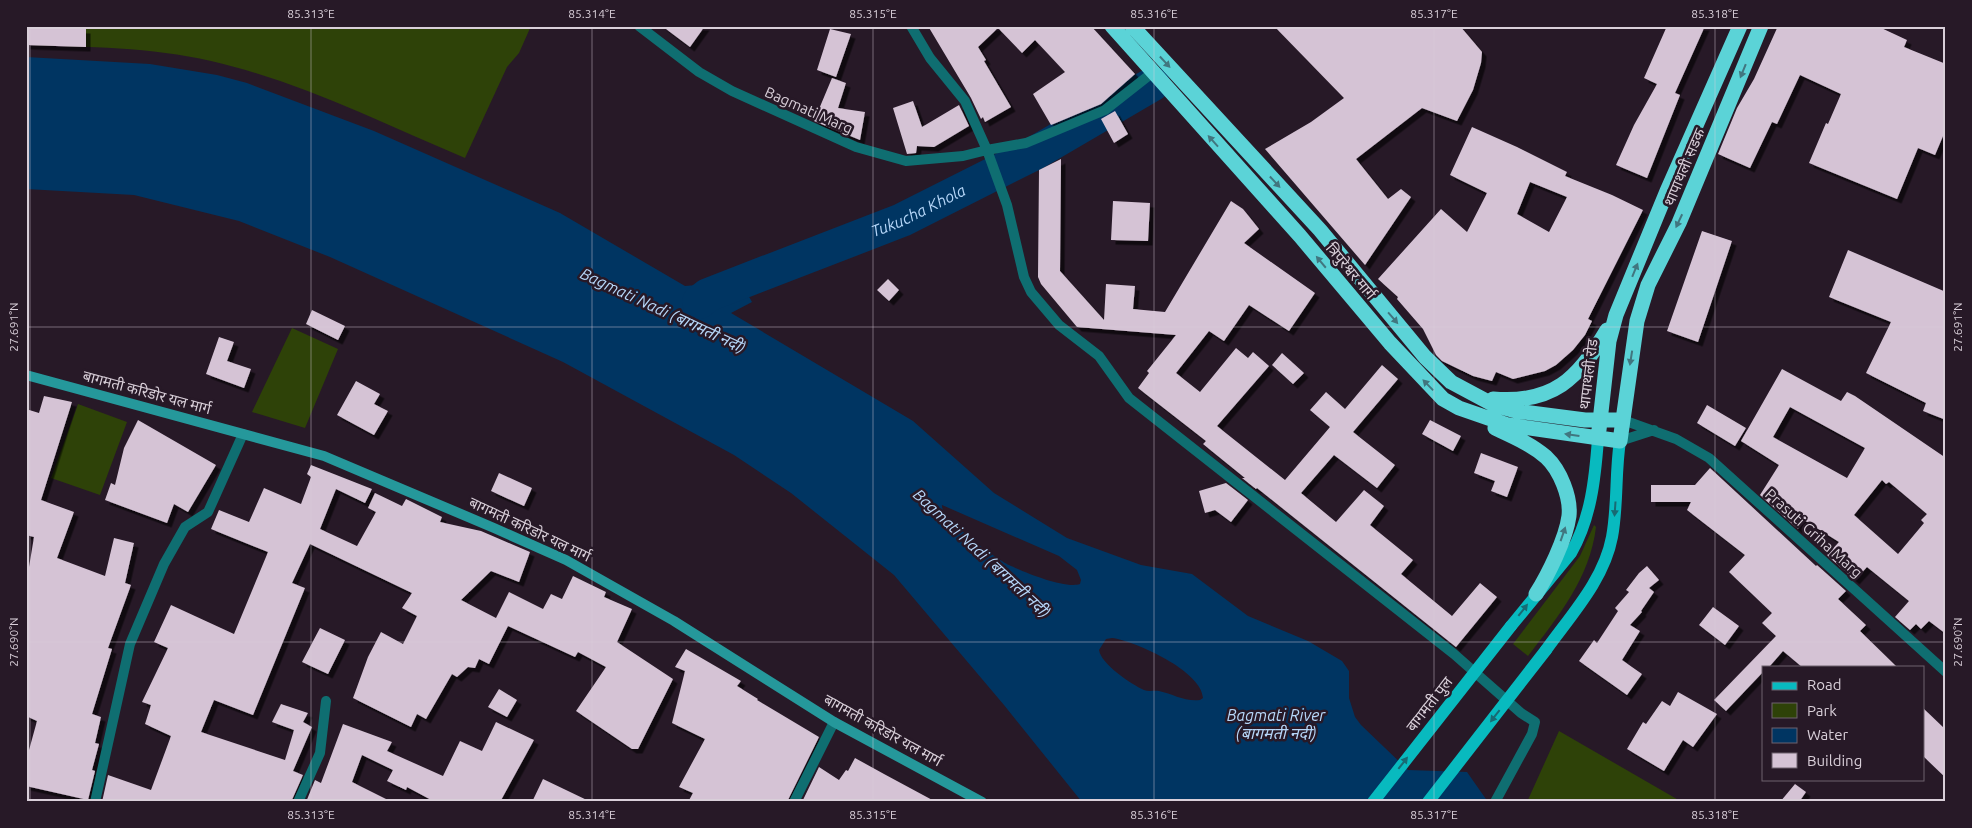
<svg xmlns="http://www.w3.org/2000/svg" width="1972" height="828" viewBox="0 0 1972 828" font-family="Ubuntu,'Noto Sans Devanagari',sans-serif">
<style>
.green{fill:#2e4208}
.water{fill:#003562;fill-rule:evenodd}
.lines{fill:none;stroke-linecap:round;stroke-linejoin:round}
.river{stroke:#003562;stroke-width:34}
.building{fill:#d5c3d5;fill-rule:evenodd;filter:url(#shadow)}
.street{stroke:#0f6e71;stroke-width:10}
.secondary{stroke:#25989b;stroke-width:10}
.primary{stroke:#08babf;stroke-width:12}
.highway{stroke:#5bd3d7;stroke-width:15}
.primary-bridge{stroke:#08babf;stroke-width:12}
.oneway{fill:#41767f}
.oneway2{fill:#186a73}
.ticks{fill:none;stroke:#d9cfd9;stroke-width:1;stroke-opacity:0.45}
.labels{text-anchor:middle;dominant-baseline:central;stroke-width:5;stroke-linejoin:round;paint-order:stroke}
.street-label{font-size:15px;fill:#d9cfd9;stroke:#271927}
.water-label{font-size:16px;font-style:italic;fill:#b6d7f9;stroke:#271927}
.neatline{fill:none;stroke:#d9cfd9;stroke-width:2}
.ticks-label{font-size:12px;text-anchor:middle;fill:#d9cfd9}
</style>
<defs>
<filter id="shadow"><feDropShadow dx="4.5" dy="4.5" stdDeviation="0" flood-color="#0009"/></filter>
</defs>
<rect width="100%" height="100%" fill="#271927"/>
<path class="green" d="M26,26h505l-12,27 -12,14 -42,91c-83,-35 -166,-77 -254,-97 -60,-14 -123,-14 -185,-16z
M292,328l46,21 -33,79 -53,-16z
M78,404l49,18 -27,73 -49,-17z
M1594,525l2,2c-6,51 -38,90 -68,129l-15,-12 67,-88z
M1559,731l123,71h-155z"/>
<path class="water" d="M26,57l124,7 67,11 30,8 127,48 186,82 125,73 12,-1 36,-17 19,34 -21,11 182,108 81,72 73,45 74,27 51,9 56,42 60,25 34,20 7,10v27l6,19 6,8 47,45 59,2 21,30h-406l-78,-97 -110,-130 -103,-82 -57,-38 -171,-93 -233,-105 -91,-36 -105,-26 -108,-6zM942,505l117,51 18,14 4,10 -1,4c-15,5 -56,-12 -71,-19 -13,-6 -70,-48 -67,-60zM1112,638c23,3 90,33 91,60l-3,2c-15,2 -27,-6 -41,-9 -5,-1 -10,1 -15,-1 -13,-6 -43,-26 -45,-40l7,-11z"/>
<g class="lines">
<path class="river" id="s1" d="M699,302l9,-7 194,-75 133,-67 118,-69"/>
</g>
<path class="building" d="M662,26h43l-15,21z
M928,26h163l44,48 -34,30 -50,21 -18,-31 32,-22 -30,-32 -13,13 -24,-25 -20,19 8,13 -2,1 27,46 -26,15 -2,-5 -2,2 -10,-21z
M1274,26h186l22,26 -1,11 -8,27 -16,31 -35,-13 -66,51 32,40 13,-10 10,8 -46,68 -100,-116 46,-27 33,-24z
M1667,26h38l-30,67 5,2 -33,83 -31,-13 18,-40 23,-41 -13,-6z
M1778,26h99l30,14 -3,7 42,17v65l-11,26 -17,-7 -21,51 -88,-36 17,-40 2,1 13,-30 -41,-19 -23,49 -5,-2 -22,46 -32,-14 19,-46 17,-29z
M26,27l60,2v18l-60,-2z
M830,29l21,5 -15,43 -19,-7z
M832,78l14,5 -8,25 27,4 -5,28 -46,-19z
M913,101l9,26 37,-22 10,21 -35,21 -17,-1 -1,7 -9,1 -14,-46z
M1115,111l13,23 -14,9 -13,-24z
M1472,127l45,20 50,25 -2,4 47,19 31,15 -55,109 4,2 -7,14 -12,15 -17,15 -11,6 -32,8 -17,-7 -4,9 -19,-5 -31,-15 -6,-6 -13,-26 -26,-30 1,-2 -20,-18 63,-70 26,23 20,-39 -37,-18zM1530,182l37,15 -18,35 -32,-18z
M1061,159l-1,112 44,49 2,-36 29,2 -2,23 32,3 66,-111 12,8 16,20 -15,14 71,50 -26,38 -40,-26 -25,36 -15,-10 -33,42 24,19 36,-44 12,10 5,-6 16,14 -52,60 68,54 45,-53 -20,-17 16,-18 19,17 37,-44 16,14 -45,53 42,33 -18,23 -43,-33 -33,38 35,29 28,-32 20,16 -14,19 43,35 -12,14 51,42 28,-33 17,14 -41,50 -199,-159 -1,1 -14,-11h3l-42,-34 3,-3 -68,-53 11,-15 -2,-2 29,-36 -99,-8 -36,-43 -3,-7 1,-107z
M1113,201l37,2 -2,38 -37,-1z
M1702,231l30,10 -34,101 -31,-11z
M1848,250l98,42v128l-23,-9 3,-8 -60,-30 25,-51 -62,-25z
M888,279l11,11 -10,11 -12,-11z
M312,310l33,16 -7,14 -32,-16z
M219,337l15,5 -7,19 24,8 -7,19 -38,-14z
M1282,353l22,20 -11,11 -21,-19z
M1782,369l59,32 6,-9 8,4 91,62v176l-17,-13 -8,8 -5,-5 -6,6 -15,-13 14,-16 -42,-34 -12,13 -28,-25 12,-13 -35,-22 -6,9 -38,-34 19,-30 -38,-24zM1790,407l75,41 -18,30 -74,-41zM1882,480l4,4 3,-2 38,32 -6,6 3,3 -26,31 -44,-39z
M356,381l24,13 -6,10 14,7 -14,24 -37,-20z
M44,396l28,6 -31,98 33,12 -17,46 48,18 9,-38 20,5 -9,40 6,2 -23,63 4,1 -20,65 9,3 -6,26 4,1 -7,26 3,1 -7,29 -62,-14v-25l11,-40 -11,-5v-131l8,-48 -8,-2v-126l13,4z
M1707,405l39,23 -11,18 -38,-23z
M138,420l78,45 -28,47 -14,-8 -7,19 -62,-23 6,-17 4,2 9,-37z
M1430,420l31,16 -8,15 -31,-17z
M1481,453l37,14 -11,30 -16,-6 4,-10 -21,-8z
M311,465l61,24 -7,14 -29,-14 -16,40 37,17 19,-34 -8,-4 7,-15 27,13 4,-7 36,18 -2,5 41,9 49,21 -11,30 -28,-11 -30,29 35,18 13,-26 34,17 8,-15 11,5 11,-23 33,16 -2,5 28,12 -15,33 56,37 -35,70h-6l-56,-38 30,-44 -28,-15 -3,5 -67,-31 -19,38 -10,-5 -4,9 -7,-1 -11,10 -5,-3 -26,45 -9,-5 -6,13 -58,-29 15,-41 13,-25 22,12 14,-28 -15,-8 10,-15 -102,-49 -18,39 13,5 -52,127 -39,-15 -13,32 84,28 9,-30 -22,-8 9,-18 27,9 -5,9 9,5 -19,44 10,4 -12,27h-189l6,-27 43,15 20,-54 -26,-12 6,-19 -9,-3 26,-54 -14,-6 17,-37 63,29 34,-82 -57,-23 8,-19 30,12 15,-34 37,16 10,-27 -4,-3z
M1710,468l106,98 1,-1 29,26 -8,8 28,26 -6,6 37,36h-95l-19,-16 -14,16h-6v5l-37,39 -12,-11 62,-64 -14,-13 10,-10 -43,-41 16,-17 -58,-45 4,-8h-40v-17h44z
M499,473l33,15 -8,18 -33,-15z
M1226,483l22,17 -17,22 -16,-12 -10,3 -6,-22z
M1647,566l12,14 -10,8 5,4 -13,19 1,1 -12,13 10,6 -18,29 20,14 -15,21 -48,-34 15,-21 3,3 21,-32 -3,-3 14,-16 -3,-2 13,-17z
M1713,607l26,19 -14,19 -26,-20z
M320,628l25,12 -17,34 -26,-12z
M686,649l55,32 -4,5 21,13 -1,1 62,37 -32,65h-99l5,-9 -14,-6 26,-48 -33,-16 13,-52 -10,-4z
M499,689l18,11 -10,17 -19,-10z
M1678,692l39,22 -24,33 -10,-7 -19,31 -37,-22 16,-27 3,2 16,-23 8,5z
M1923,708l23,22v48l-23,-22z
M496,722l38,18 -34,62h-65l-28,-15 -1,3 -19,-9 6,-11 -31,-15 -10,27 40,20h-86l9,-22 6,3 22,-59 49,18 -5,9 56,25 17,-35 22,10z
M855,758l29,16 52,28h-134l17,-35 20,13 7,-10 2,1z
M543,779l48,23h-59z
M1795,784l11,8 -7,10h-19z"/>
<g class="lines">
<path class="street" d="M639,26l60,46 33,19 124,56 50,14 57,-5 24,-6 20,55 17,72 7,15 28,33 40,31 30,42 325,256 67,59 14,9 -3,12 -37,68
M911,26l19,32 35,43 22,49 39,-7 79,-33 47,-37
M1623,420l53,19 33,19 237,214
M1620,441l34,-11
M95,802l35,-158 34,-80 21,-37 23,-15 35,-78
M298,802l22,-49 6,-52
M794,802l40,-80"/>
<path class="secondary" d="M26,375l298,81 170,72 72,32 108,61 160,101 148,80"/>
<path class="primary" d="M1511,626l60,-73c20,-35 24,-74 27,-114
M1546,650c25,-35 58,-70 66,-113 6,-32 3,-64 8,-96"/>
<path class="highway" d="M1112,26l188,210 90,107 53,56 16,9 49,17 112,16 17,-120 11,-36 31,-62 82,-197
M1132,26l188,204 105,127 26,25 43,23 22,6 69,9h38
M1493,399c60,5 85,-20 114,-69
M1495,428c17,8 36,16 51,29 14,13 25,40 23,59 -3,23 -21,59 -33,78
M1599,430l10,-89 7,-26 51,-124 73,-165"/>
<path class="primary-bridge" d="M1373,802l138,-176
M1428,802l118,-152"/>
</g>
<defs><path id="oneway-solid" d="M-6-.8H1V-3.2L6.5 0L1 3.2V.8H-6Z" transform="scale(1.25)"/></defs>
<g class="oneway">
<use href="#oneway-solid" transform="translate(1165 62) rotate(47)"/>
<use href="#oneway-solid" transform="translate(1743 71) rotate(112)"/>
<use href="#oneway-solid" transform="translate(1213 141) rotate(-132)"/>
<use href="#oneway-solid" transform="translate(1275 182) rotate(47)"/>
<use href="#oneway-solid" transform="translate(1679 221) rotate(115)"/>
<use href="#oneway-solid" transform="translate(1321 262) rotate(-130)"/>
<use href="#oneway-solid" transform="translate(1635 270) rotate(-68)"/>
<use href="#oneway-solid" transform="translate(1393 318) rotate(49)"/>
<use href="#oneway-solid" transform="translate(1631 358) rotate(99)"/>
<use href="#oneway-solid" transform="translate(1428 385) rotate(-134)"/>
<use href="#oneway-solid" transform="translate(1572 435) rotate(-172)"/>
<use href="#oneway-solid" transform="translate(1563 534) rotate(-71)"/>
</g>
<g class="oneway2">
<use href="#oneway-solid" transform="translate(1615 509) rotate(94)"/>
<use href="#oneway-solid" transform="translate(1523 610) rotate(-52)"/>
<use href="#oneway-solid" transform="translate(1495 716) rotate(128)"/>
<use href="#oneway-solid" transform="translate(1403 763) rotate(-52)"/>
</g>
<path class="ticks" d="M30,26v776M311,26v776M592,26v776M873,26v776M1154,26v776M1434,26v776M1715,26v776M26,327h1920M26,642h1920"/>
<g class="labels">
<g class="street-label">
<text transform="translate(809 110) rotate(24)">Bagmati Marg</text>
<text transform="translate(1684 167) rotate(-67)">थापाथली सडक</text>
<text transform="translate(1351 271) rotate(50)">त्रिपुरेश्वर मार्ग</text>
<text transform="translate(1588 374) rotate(-83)">थापाथली रोड</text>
<text transform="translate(147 392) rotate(15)">बागमती करिडोर यल मार्ग</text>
<text transform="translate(530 529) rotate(25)">बागमती करिडोर यल मार्ग</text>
<text transform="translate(1814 533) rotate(42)">Prasuti Griha Marg</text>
<text transform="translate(1429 704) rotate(-52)">बागमती पुल</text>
<text transform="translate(883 730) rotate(29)">बागमती करिडोर यल मार्ग</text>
</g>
<g class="water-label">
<text stroke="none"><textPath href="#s1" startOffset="238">Tukucha Khola</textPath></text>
<text transform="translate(663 310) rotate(25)">Bagmati Nadi (बागमती नदी)</text>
<text transform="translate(982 553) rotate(43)">Bagmati Nadi (बागमती नदी)</text>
<text x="1276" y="715">Bagmati River<tspan x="1276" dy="18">(बागमती नदी)</tspan></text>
</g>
</g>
<rect width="1972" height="828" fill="none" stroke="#271927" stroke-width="55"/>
<rect x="1762" y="666" width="162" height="115" fill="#271927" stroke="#6e626e"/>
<rect x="1772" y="682" width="25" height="8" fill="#08babf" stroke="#6e626e"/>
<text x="1807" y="690" font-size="15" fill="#d9cfd9">Road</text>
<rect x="1772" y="703" width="25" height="15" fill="#2e4208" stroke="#6e626e"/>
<text x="1807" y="716" font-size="15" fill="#d9cfd9">Park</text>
<rect x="1772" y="728" width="25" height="15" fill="#003562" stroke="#6e626e"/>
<text x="1807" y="740" font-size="15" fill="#d9cfd9">Water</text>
<rect x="1772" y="753" width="25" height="15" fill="#d5c3d5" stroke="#6e626e"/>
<text x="1807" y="766" font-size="15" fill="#d9cfd9">Building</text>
<rect x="28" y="28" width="1916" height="772" class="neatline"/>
<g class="ticks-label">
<text x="311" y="18">85.313°E</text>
<text x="592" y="18">85.314°E</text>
<text x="873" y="18">85.315°E</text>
<text x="1154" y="18">85.316°E</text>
<text x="1434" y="18">85.317°E</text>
<text x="1715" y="18">85.318°E</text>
<text transform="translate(14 327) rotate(-90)" y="4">27.691°N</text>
<text transform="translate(1958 327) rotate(-90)" y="4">27.691°N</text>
<text transform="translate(14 642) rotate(-90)" y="4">27.690°N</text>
<text transform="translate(1958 642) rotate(-90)" y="4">27.690°N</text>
<text x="311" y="819">85.313°E</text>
<text x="592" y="819">85.314°E</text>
<text x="873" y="819">85.315°E</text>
<text x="1154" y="819">85.316°E</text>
<text x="1434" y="819">85.317°E</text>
<text x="1715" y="819">85.318°E</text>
</g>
</svg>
